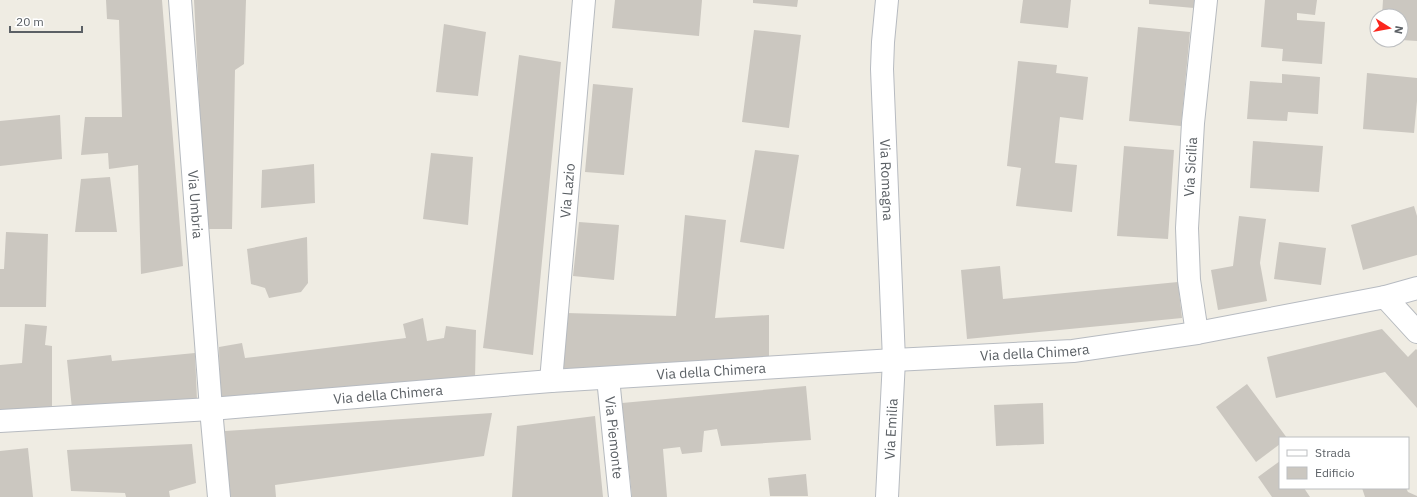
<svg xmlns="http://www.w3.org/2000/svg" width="1417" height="497" viewBox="0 0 1417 497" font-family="'IBM Plex Sans',sans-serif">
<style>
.building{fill:#cbc7c0}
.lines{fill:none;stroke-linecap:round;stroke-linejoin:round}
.street-casing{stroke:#b6babf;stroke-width:24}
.secondary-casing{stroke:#b7bbc1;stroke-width:24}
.street{stroke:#fff;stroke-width:22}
.secondary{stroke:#fff;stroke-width:22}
.labels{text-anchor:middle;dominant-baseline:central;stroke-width:3;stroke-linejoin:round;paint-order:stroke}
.street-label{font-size:14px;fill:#5b6065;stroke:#fff}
</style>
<rect width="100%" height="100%" fill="#efece3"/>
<path class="building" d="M106,0h56l21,266 -42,8 -3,-109 -29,4 -1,-16 -27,2 4,-38h37l-3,-97 -12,-1z
M194,0h52l-2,64 -9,6 -3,159h-26z
M615,0h87l-3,36 -87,-8z
M753,0h45l-1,7 -44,-4z
M1023,0h48l-3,28 -48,-5z
M1149,0h46l-1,8 -45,-4z
M1265,0h52l-2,15 -18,-2v7l28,2 -3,42 -40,-3 1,-12 -22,-2z
M1383,0h34v41l-16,-1v-24h-19z
M444,24l42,8 -8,64 -42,-4z
M1138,27l52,5 -9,94 -52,-5z
M754,30l47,5 -12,93 -47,-6z
M519,55l42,7 -28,293 -50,-7z
M1018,61l39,4 -1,8 32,4 -5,43 -23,-3 -5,46 22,2 -5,47 -56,-6 5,-38 -14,-2z
M1367,73l50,5v23l-3,32 -51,-4z
M1282,74l38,3 -2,37 -30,-2 -1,9 -40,-2 3,-38 32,2z
M593,84l40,4 -9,87 -39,-3z
M60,115l2,44 -62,7v-45z
M1253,141l70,5 -4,46 -69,-4z
M1124,146l50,4 -6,89 -51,-3z
M755,150l44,5 -15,94 -44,-7z
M431,153l42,4 -5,68 -45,-6z
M314,164l1,39 -54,5 1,-38z
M110,177l7,55h-42l6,-53z
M1414,206l3,10v39l-54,15 -12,-45z
M685,215l41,5 -11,98 54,-3v45l-208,11 5,-58 110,3z
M1239,216l27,3 -6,44 7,38 -49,9 -7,-40 22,-4z
M579,222l40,3 -5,55 -41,-4z
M6,232l42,2 -2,73h-46v-38h4z
M307,237l1,46 -7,9 -32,6 -4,-10 -14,-4 -4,-35z
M1279,242l47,6 -5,37 -47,-6z
M1000,266l3,33 175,-17 4,36 -215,21 -6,-69z
M423,318l4,23 17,-3 2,-12 30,4 -1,49 -255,23 -1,-55 23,-4 3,15 161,-20 -3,-14z
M25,324l22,2 -2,19 7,1v62l-52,5v-48l22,-2z
M1382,329l26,28 8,-8 1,1v58l-32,-36 -109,26 -9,-41z
M195,353l2,47 -125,9 -5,-49 44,-5 1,6z
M1247,384l40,54h-7v6l-24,18 -40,-55z
M806,386l5,54 -90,6 -4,-17 -13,2 -2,21 -20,2 -2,-7 -17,2 4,48h-35l-10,-94z
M1043,403l1,41 -48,2 -2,-41z
M492,413l-8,43 -209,29 1,12h-48l-3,-66z
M595,416l8,81h-91l5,-71z
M192,444l4,39 -27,8 1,6h-44l-1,-4 -54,-2 -4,-41z
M28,448l5,49h-33v-46z
M1280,461v27h24l6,9h-38l-14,-20z
M806,474l2,22h-38l-2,-18z
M1362,488h44l2,4 9,4v1h-52z"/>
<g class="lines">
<g class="street-casing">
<g id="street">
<path id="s1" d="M180,0l31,409 8,88"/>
<path d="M1385,297l32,35"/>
<path id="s2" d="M1197,333l-8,-53 -2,-52 6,-105 13,-123"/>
<path id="s3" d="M608,378l12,119"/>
<path id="s4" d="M551,381l33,-381"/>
</g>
</g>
<g class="secondary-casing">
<g id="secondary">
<path id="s5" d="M887,0l-4,42 -1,27 12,291 -7,137"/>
<path id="s6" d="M0,421l211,-12 340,-28 343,-21 179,-9 124,-18 188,-36 32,-9"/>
</g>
</g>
<use href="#street" class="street"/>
<use href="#secondary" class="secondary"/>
</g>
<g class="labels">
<g class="street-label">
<text stroke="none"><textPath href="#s2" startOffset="167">Via Sicilia</textPath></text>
<text stroke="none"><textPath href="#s5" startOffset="180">Via Romagna</textPath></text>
<text stroke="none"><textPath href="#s4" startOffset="191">Via Lazio</textPath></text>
<text stroke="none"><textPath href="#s1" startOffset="205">Via Umbria</textPath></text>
<text stroke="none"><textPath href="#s6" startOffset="1037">Via della Chimera</textPath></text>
<text stroke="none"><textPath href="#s6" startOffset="713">Via della Chimera</textPath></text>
<text stroke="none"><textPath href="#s6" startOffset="389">Via della Chimera</textPath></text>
<text transform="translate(891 429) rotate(-87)">Via Emilia</text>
<text stroke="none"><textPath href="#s3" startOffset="60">Via Piemonte</textPath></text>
</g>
</g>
<rect x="1279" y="437" width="130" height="52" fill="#ffffff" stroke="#bdbfc1"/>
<rect x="1287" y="450" width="20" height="6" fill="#ffffff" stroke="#bdbfc1"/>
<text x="1315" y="457" font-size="12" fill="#5b6065">Strada</text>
<rect x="1287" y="467" width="20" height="12" fill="#cbc7c0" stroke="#bdbfc1"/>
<text x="1315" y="477" font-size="12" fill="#5b6065">Edificio</text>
<g transform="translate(1389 28) rotate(101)"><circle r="19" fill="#ffffff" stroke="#bdbfc1"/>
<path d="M0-3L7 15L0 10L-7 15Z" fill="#fb261d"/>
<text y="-6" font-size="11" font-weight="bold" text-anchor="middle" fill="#5b6065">N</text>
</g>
<path d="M10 26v6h72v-6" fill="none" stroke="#5b6065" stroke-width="2"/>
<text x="16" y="26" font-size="12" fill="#5b6065" stroke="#ffffff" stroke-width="3" paint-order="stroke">20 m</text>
</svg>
